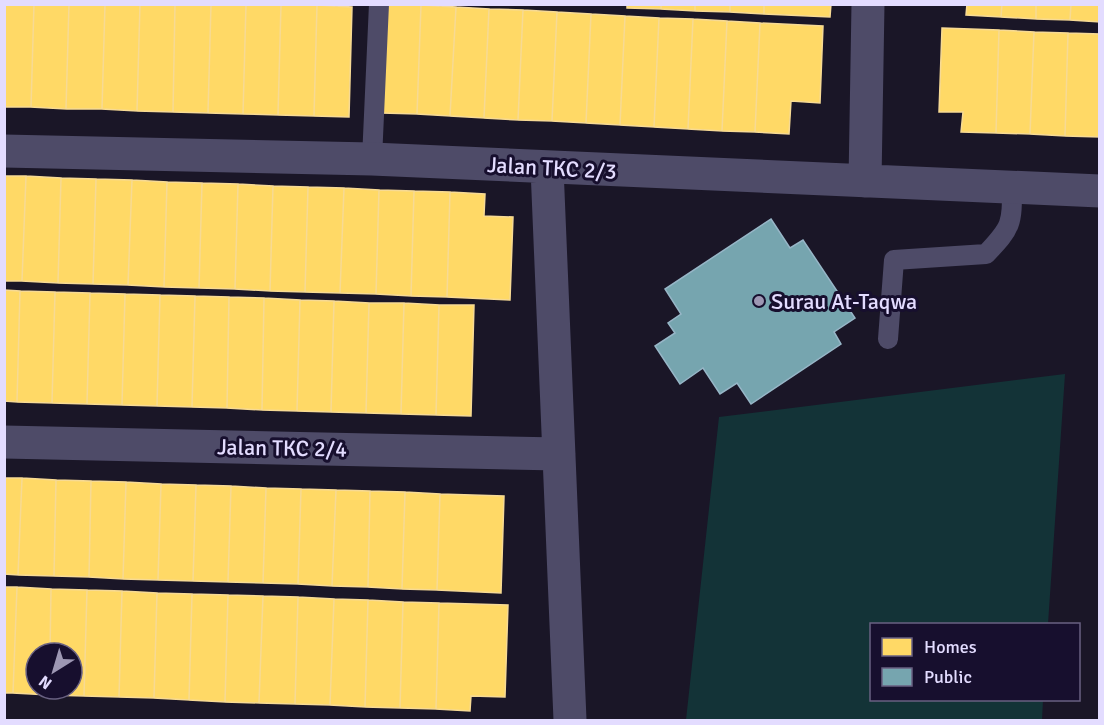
<svg xmlns="http://www.w3.org/2000/svg" width="1104" height="725" viewBox="0 0 1104 725" font-family="Signika,sans-serif">
<style>
.green{fill:#133337}
.homes{fill:#ffd966;stroke:#f7da94;stroke-width:1.5}
.public{fill:#76a5af;stroke:#97b6c7;stroke-width:1.5}
.lines{fill:none;stroke-linecap:round;stroke-linejoin:round}
.service{stroke:#4e4b68;stroke-width:20}
.minor{stroke:#4e4b68;stroke-width:33}
.poi-dot{fill:#9d97b3;stroke:#170f2e;stroke-width:2}
.labels{text-anchor:middle;dominant-baseline:central;stroke-width:6;stroke-linejoin:round;paint-order:stroke}
.street-label{font-size:22px;fill:#e3dcff;stroke:#170f2e}
.poi-label{font-size:22px;fill:#e3dcff;stroke:#170f2e;text-anchor:start}
</style>
<rect width="100%" height="100%" fill="#1a1627"/>
<path class="green" d="M1065,374l-17,250h-176v76h171l-1,20h-356l33,-303z"/>
<path class="homes" d="M4,4h30l-3,103h-27z
M34,4h35l-3,105 -35,-2z
M69,4h36l-3,105h-36z
M105,4h35l-3,107 -35,-2z
M140,4h35l-2,108 -36,-1z
M175,4h36l-3,109 -35,-1z
M211,4h35l-3,110 -35,-1z
M246,4h35l-3,111 -35,-1z
M281,4l36,1 -3,111 -36,-1z
M388,4l33,1 -4,109 -35,-1z
M627,4h34v5l-34,-1z
M661,4h34v7l-34,-2z
M695,4h35v8l-35,-1z
M730,4h34v10l-34,-2z
M764,4h67l-1,13 -66,-3z
M967,4h35l-1,13 -35,-2z
M1002,4h34v15l-35,-2z
M1036,4h35l-1,16 -34,-1z
M1071,4h29v18l-30,-2z
M317,5l35,2 -3,110 -35,-1z
M421,5l35,2 -6,109 -33,-2z
M456,7l33,2 -5,109 -34,-2z
M489,9l34,1 -5,110 -34,-2z
M523,10l34,2 -5,109 -34,-1z
M557,12l34,2 -5,109 -34,-2z
M591,14l34,2 -5,109 -34,-2z
M625,16l34,2 -5,109 -34,-2z
M659,18l34,1 -5,110 -34,-2z
M693,19l34,2 -5,110 -34,-2z
M727,21l33,2 -5,109 -33,-1z
M760,23l63,3 -3,77 -29,-2 -2,33 -34,-2z
M942,28l57,2 -3,103 -35,-1 2,-20h-24z
M999,30l35,2 -4,102 -34,-1z
M1034,32l34,1 -3,103 -35,-2z
M1068,33l32,1v103l-35,-1z
M4,176h22l-4,105h-18z
M26,176l35,2 -3,105 -36,-2z
M61,178l35,1 -3,105 -35,-1z
M96,179l36,1 -4,105 -35,-1z
M132,180l35,2 -3,105 -36,-2z
M167,182l35,1 -3,105 -35,-1z
M202,183l36,1 -3,105 -36,-1z
M238,184l35,2 -3,105 -35,-2z
M273,186l35,1 -3,105 -35,-1z
M308,187l36,1 -4,105 -35,-1z
M344,188l35,2 -3,104 -36,-1z
M379,190l35,1 -3,105 -35,-2z
M414,191l36,1 -3,105 -36,-1z
M450,192l35,2 -1,22 29,1 -3,83 -63,-3z
M4,290l16,1 -3,111 -13,-1z
M20,291l35,1 -3,111 -35,-1z
M55,292l35,1 -3,111 -35,-1z
M90,293l35,1 -3,111 -35,-1z
M125,294l35,1 -3,111 -35,-1z
M160,295l35,1 -3,111 -35,-1z
M195,296l34,1 -2,111 -35,-1z
M229,297l35,1 -2,112 -35,-2z
M264,298l36,2 -3,111 -35,-1z
M300,300l34,1 -3,111 -34,-1z
M334,301l35,2 -3,110 -35,-1z
M369,303h35l-3,111 -35,-1z
M404,303l35,2 -3,110 -35,-1z
M439,305h35l-3,111 -35,-1z
M4,478h18l-4,97 -14,-1z
M22,478l34,2 -2,96 -36,-1z
M56,480l35,1 -2,96 -35,-1z
M91,481l35,1 -3,97 -34,-2z
M126,482l35,2 -3,96 -35,-1z
M161,484l35,1 -3,96 -35,-1z
M196,485l35,1 -3,96 -35,-1z
M231,486l35,2 -3,95 -35,-1z
M266,488l35,1 -3,95 -35,-1z
M301,489l35,1 -4,96 -34,-2z
M336,490l34,1 -2,96 -36,-1z
M370,491l35,1 -3,97 -34,-2z
M405,492l35,2 -3,96 -35,-1z
M440,494l64,2 -3,97 -64,-3z
M4,587h13l-4,106h-9z
M17,587l34,2 -1,64h-14v36h13v6l-36,-2z
M51,589l36,1 -3,106 -35,-1v-6h23v-36h-22z
M87,590l35,1 -3,106 -35,-1z
M122,591l35,2 -3,105 -35,-1z
M157,593l35,1 -3,106 -35,-2z
M192,594l36,1 -3,107 -36,-2z
M228,595l35,1 -4,107 -34,-1z
M263,596l35,1 -3,107 -36,-1z
M298,597l36,2 -4,106 -35,-1z
M334,599l34,1 -3,107 -35,-2z
M368,600l35,2 -3,106 -35,-1z
M403,602l36,1 -3,106 -36,-1z
M439,603l69,2 -3,92 -34,-1 -1,15 -34,-2z"/>
<path class="public" d="M771,219l19,29 13,-8 52,78 -21,14 7,12 -90,60 -14,-21 -17,11 -17,-26 -23,16 -25,-38 20,-13 -7,-10 13,-9 -16,-25z"/>
<g class="lines">
<path class="service" d="M372,159l7,-155
M888,339l6,-79 92,-6c26,-27 26,-30 26,-67"/>
<path class="minor" d="M4,151l368,8 728,32
M547,168l23,552
M865,181l3,-177
M4,442l555,12"/>
</g>
<circle class="poi-dot" cx="759" cy="301" r="6"/>
<g class="labels">
<g class="street-label">
<text transform="translate(552 168) rotate(3)">Jalan TKC 2/3</text>
<text transform="translate(282 448) rotate(1)">Jalan TKC 2/4</text>
</g>
<g class="poi-label">
<text x="771" y="301">Surau At-Taqwa</text>
</g>
</g>
<rect width="1104" height="725" fill="none" stroke="#e3dcff" stroke-width="12"/>
<rect x="870" y="623" width="210" height="78" fill="#170f2e" stroke="#696182" stroke-width="1.5"/>
<rect x="882" y="638" width="30" height="18" fill="#ffd966" stroke="#696182" stroke-width="1.5"/>
<text x="924" y="653" font-size="18" fill="#e3dcff">Homes</text>
<rect x="882" y="668" width="30" height="18" fill="#76a5af" stroke="#696182" stroke-width="1.5"/>
<text x="924" y="683" font-size="18" fill="#e3dcff">Public</text>
<g transform="translate(54 671) rotate(217)"><circle r="28" fill="#170f2e" stroke="#696182" stroke-width="1.5"/>
<path d="M0-4.5L10 22L0 15L-10 22Z" fill="#9d97b3"/>
<text y="-9" font-size="16" font-weight="bold" text-anchor="middle" fill="#e3dcff">N</text>
</g>
</svg>
